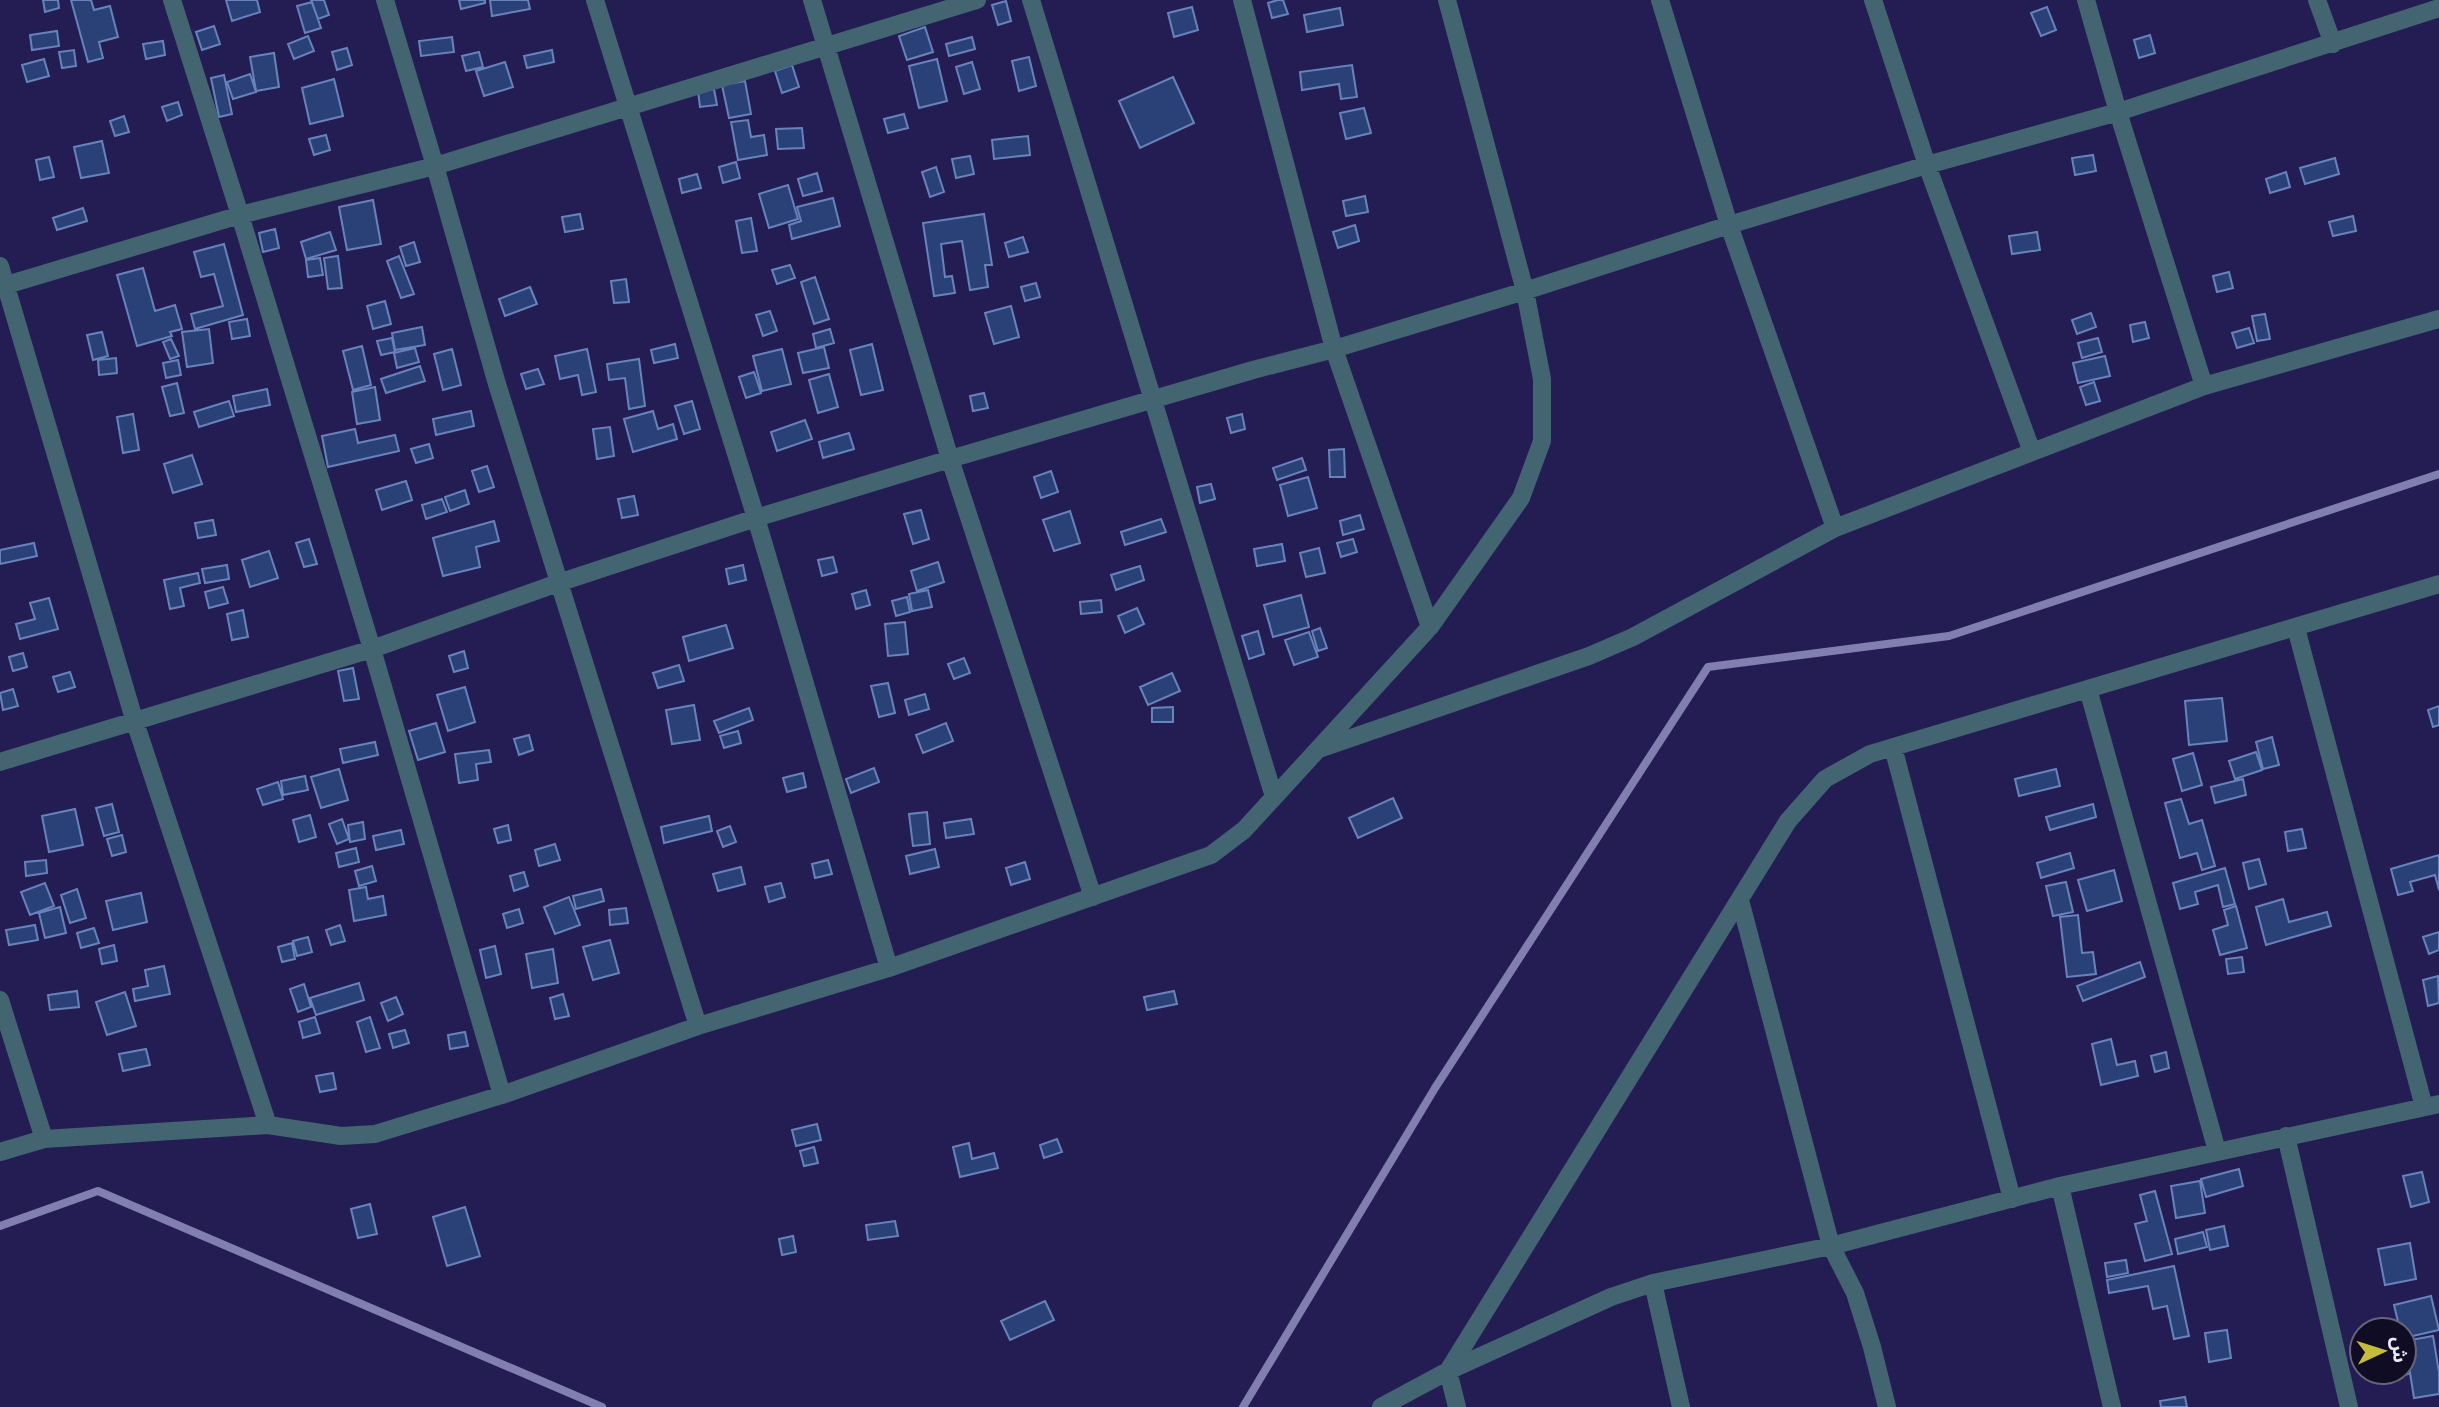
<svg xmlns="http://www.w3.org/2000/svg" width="2439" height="1407" viewBox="0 0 2439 1407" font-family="'Nunito Sans','Noto Sans Arabic',sans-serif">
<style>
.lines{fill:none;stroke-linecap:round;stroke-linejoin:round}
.stream{stroke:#817faf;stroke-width:8}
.building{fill:#2a4177;stroke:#6883bc;stroke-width:2}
.minor{stroke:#436471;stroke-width:18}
</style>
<rect width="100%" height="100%" fill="#241d53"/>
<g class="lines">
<path class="stream" d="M0,1226l98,-35 504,216
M1243,1407l192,-319 273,-421 241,-31 490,-162"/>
</g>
<path class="building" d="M43,0h15l1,8 -14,4z
M71,0h20l3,10 16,-4 8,31 -19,5 4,16 -15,4z
M226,0h31l3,12 -28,9z
M311,0h13l5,15 -11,4z
M459,0h26v3l-24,6z
M490,0h38l2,9 -38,7z
M1278,0h5l5,14 -16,4 -4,-15z
M1006,1l5,20 -13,4 -6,-20z
M312,2l9,26 -16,5 -8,-27z
M1192,7l6,23 -24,7 -6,-24z
M2047,7l9,23 -15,6 -10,-23z
M1340,8l3,17 -36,7 -3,-17z
M214,26l6,18 -18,6 -6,-18z
M925,27l8,25 -26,8 -8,-24z
M57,31l2,15 -27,4 -2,-15z
M2150,35l5,18 -16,5 -5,-18z
M308,36l6,15 -20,8 -6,-15z
M452,37l2,15 -33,4 -2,-15z
M972,37l3,12 -26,7 -3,-12z
M163,41l2,14 -19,4 -3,-15z
M347,48l5,17 -15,5 -5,-18z
M74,50l2,16 -14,2 -3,-16z
M552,50l2,12 -27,6 -3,-12z
M479,52l4,15 -17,4 -4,-15z
M274,53l5,34 -23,4 -6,-34z
M1029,57l7,29 -17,5 -7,-30z
M44,59l5,17 -22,6 -5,-17z
M937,59l10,42 -28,7 -10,-42z
M505,62l8,25 -29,9 -8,-25z
M972,62l8,27 -16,5 -8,-27z
M792,65l7,22 -17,6 -7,-22z
M1352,65l5,32 -16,2 -2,-15 -37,6 -2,-18z
M250,74l6,18 -23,7 -6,-17z
M224,75l8,39 -13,3 -8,-39z
M1173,77l21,46 -54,25 -21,-47z
M334,79l9,37 -33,8 -8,-36z
M745,81l6,33 -22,4 -7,-33z
M714,89l3,16 -17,2 -2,-16z
M178,102l4,13 -15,6 -5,-14z
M1364,108l7,25 -25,6 -6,-26z
M904,114l4,14 -20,5 -4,-14z
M124,116l5,16 -14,4 -5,-15z
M748,120l3,17 13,-2 3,20 -29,5 -7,-38z
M802,128l2,20 -26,1 -2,-20z
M326,135l4,15 -16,5 -5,-16z
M1028,136l2,19 -36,4 -2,-19z
M102,141l7,32 -28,5 -7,-31z
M2093,155l3,16 -21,4 -3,-17z
M970,156l4,18 -18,4 -4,-19z
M49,157l5,20 -14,3 -4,-20z
M2335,158l4,16 -34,10 -5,-16z
M736,162l4,16 -17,5 -4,-16z
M936,167l8,25 -14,5 -8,-25z
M2286,172l4,15 -20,6 -4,-14z
M817,173l5,18 -19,5 -5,-17z
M697,174l4,14 -19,5 -3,-14z
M788,185l10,34 -29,9 -10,-34z
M1365,196l3,16 -22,4 -3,-15z
M833,198l7,28 -48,13 -3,-14 12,-4 -4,-14z
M373,200l8,44 -34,6 -8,-43z
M83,208l4,13 -30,9 -4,-12z
M580,214l3,15 -18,3 -3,-15z
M984,214l8,51h-7l3,22 -18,3 -8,-49 -21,3 4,33 7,-1 3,17 -21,3 -11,-73z
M2353,216l3,15 -23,5 -4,-14z
M751,218l6,33 -15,2 -6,-32z
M1355,225l4,16 -21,7 -5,-16z
M275,229l4,19 -16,4 -4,-19z
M330,232l6,18 -30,9 -5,-17z
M2037,232l3,18 -28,4 -3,-18z
M1023,237l5,15 -19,5 -4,-14z
M414,242l6,20 -14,4 -6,-19z
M224,244l19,71 -48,14 -4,-15 32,-8 -9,-32 -13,3 -7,-25z
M338,256l4,32 -14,1 -4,-31z
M399,256l15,38 -13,4 -14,-37z
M320,258l3,17 -15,2 -2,-17z
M790,265l5,13 -18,6 -5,-14z
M143,268l12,43 20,-6 7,24 -12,3 2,4 -35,10 -20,-71z
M2229,272l4,16 -16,4 -4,-16z
M815,277l14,42 -15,5 -13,-42z
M626,279l3,23 -15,1 -3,-22z
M1036,283l4,14 -15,4 -4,-14z
M530,287l7,17 -32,12 -6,-17z
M385,301l6,23 -18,5 -6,-23z
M1011,306l8,31 -25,7 -9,-31z
M770,311l7,20 -14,5 -7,-21z
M2091,313l5,14 -19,7 -5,-14z
M2265,314l5,25 -13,2 -5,-25z
M247,319l3,17 -18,3 -3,-17z
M2145,322l4,16 -16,4 -3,-17z
M422,327l3,18 -30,5 -3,-17z
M2249,328l5,15 -17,5 -5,-15z
M209,329l4,34 -26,4 -5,-35z
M830,329l4,14 -18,5 -3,-14z
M102,332l6,24 -15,4 -6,-25z
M392,338l3,14 -14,3 -4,-14z
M2098,338l4,14 -20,6 -4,-15z
M171,339l8,17 -9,3 -7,-17z
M675,344l3,14 -24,5 -3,-13z
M872,344l11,46 -22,5 -11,-45z
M362,346l9,39 -18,5 -10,-39z
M824,347l5,21 -26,5 -5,-20z
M415,348l4,14 -22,6 -3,-15z
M452,349l9,36 -18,5 -9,-36z
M587,349l9,43 -14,3 -4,-20 -18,4 -5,-23z
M782,349l9,35 -29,7 -9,-35z
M2105,356l5,20 -32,7 -5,-20z
M116,358l1,15 -18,2 -1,-15z
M639,359l6,47 -16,3 -4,-31 -16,2 -2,-16z
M178,360l3,15 -15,3 -3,-15z
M420,366l5,15 -39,12 -5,-14z
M538,369l6,15 -18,5 -5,-15z
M754,372l7,21 -15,5 -7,-21z
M829,374l9,33 -20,6 -9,-33z
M2094,382l6,19 -14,4 -6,-18z
M177,383l7,30 -14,3 -8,-29z
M375,387l5,33 -23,4 -5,-32z
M267,389l3,16 -34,7 -3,-16z
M984,393l4,15 -15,3 -3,-15z
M229,401l5,15 -35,11 -5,-15z
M692,401l8,28 -16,5 -9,-28z
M471,411l3,15 -38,9 -3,-16z
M653,411l5,18 15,-5 4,15 -44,13 -9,-33z
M133,414l6,36 -16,3 -6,-36z
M1242,414l3,15 -14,4 -4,-15z
M805,420l7,19 -35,12 -6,-19z
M610,427l4,29 -17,3 -4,-30z
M355,429l3,14 37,-8 4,16 -71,16 -6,-31z
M849,433l5,16 -31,9 -4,-16z
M429,444l4,14 -17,5 -5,-14z
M1344,449l1,28h-15l-1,-27z
M192,455l10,29 -29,9 -9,-29z
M1302,458l4,12 -29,10 -4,-12z
M487,466l7,21 -15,5 -7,-21z
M1051,471l7,21 -17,6 -7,-21z
M1308,477l9,31 -29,8 -8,-31z
M406,481l6,19 -30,10 -6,-20z
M1211,484l4,15 -15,4 -3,-16z
M465,490l4,14 -19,7 -5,-14z
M634,496l4,19 -16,3 -4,-19z
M442,499l5,13 -21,7 -4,-14z
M921,510l8,29 -16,5 -9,-30z
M1070,511l10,32 -26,8 -11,-31z
M1360,515l4,14 -21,6 -3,-14z
M1161,519l5,13 -41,13 -4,-13z
M213,520l3,15 -18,3 -3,-15z
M494,521l5,20 -23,6 4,20 -37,9 -10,-38z
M309,539l8,25 -13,3 -8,-24z
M1353,539l4,13 -16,5 -4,-14z
M34,543l3,13 -37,8v-14z
M1282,544l3,17 -28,5 -3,-17z
M1319,548l6,25 -19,4 -6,-24z
M269,551l9,27 -28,9 -8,-27z
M833,557l4,15 -15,4 -4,-16z
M938,562l6,20 -27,9 -6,-20z
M227,565l2,14 -24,4 -3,-14z
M743,565l3,15 -17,4 -3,-15z
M1140,566l4,14 -28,10 -5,-15z
M198,573l2,10 -20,5 4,18 -14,3 -6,-29z
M223,587l5,16 -19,5 -4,-16z
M866,590l4,15 -14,4 -4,-15z
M928,590l4,17 -20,4 -3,-17z
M1301,595l8,32 -36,10 -9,-32z
M907,597l3,15 -14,4 -4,-15z
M49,598l9,31 -38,10 -4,-15 19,-5 -5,-16z
M1101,600l1,12 -21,2 -1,-12z
M1137,608l7,16 -19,9 -7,-17z
M243,610l5,27 -16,3 -5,-26z
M905,622l3,32 -20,2 -3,-32z
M726,625l7,23 -44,13 -6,-24z
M1320,628l7,20 -9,3 -6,-20z
M1258,631l6,23 -15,5 -7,-23z
M1309,632l9,25 -24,8 -9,-25z
M464,651l4,17 -14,4 -5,-16z
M23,653l4,14 -14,4 -4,-14z
M964,658l6,15 -16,6 -6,-15z
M679,665l5,16 -26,7 -5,-15z
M353,668l6,31 -15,2 -6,-30z
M70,672l5,15 -17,5 -5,-15z
M1172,673l8,18 -32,14 -8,-18z
M888,683l7,30 -16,4 -8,-31z
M465,687l10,35 -27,9 -11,-36z
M13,689l5,17 -15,4 -3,-17z
M925,694l4,15 -20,6 -4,-15z
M2222,698l5,43 -38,4 -4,-44z
M694,705l6,35 -28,4 -6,-34z
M2439,706v19l-6,2 -5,-17z
M1173,707v15h-21v-14z
M749,708l4,12 -34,13 -5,-12z
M436,723l9,29 -27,8 -9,-29z
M946,723l7,18 -30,12 -7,-18z
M738,731l3,12 -17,5 -4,-12z
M529,735l4,15 -14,5 -5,-16z
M2272,737l7,28 -16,4 -7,-27z
M375,742l3,13 -35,8 -3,-14z
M489,750l2,12 -15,2 2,16 -19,3 -4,-29z
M2256,752l6,18 -27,9 -6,-18z
M2193,753l9,32 -20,6 -9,-32z
M874,768l5,14 -28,11 -5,-14z
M339,769l9,31 -27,8 -10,-31z
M2056,769l4,17 -41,10 -4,-17z
M803,773l3,14 -19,5 -4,-14z
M305,776l3,14 -25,5 -2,-14z
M2243,779l3,16 -31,8 -4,-16z
M278,782l5,17 -20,6 -6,-16z
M1393,798l9,20 -44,20 -9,-20z
M2181,799l8,25 13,-4 13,46 -13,4 -5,-17 -17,5 -15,-55z
M112,804l7,28 -15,4 -8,-28z
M2093,804l3,13 -46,13 -4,-13z
M75,809l8,36 -34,7 -7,-36z
M927,812l3,32 -17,2 -4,-32z
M310,815l6,22 -17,5 -6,-22z
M709,816l3,15 -48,12 -3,-16z
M342,819l7,20 -12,5 -8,-20z
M971,819l3,15 -28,4 -2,-15z
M363,822l2,17 -15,3 -2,-17z
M508,825l3,15 -13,3 -4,-14z
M730,826l6,16 -13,5 -6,-16z
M2302,829l4,19 -18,3 -3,-19z
M401,830l3,14 -28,6 -3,-14z
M122,835l4,17 -14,4 -5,-17z
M555,844l5,16 -21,6 -4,-16z
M356,848l3,14 -20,5 -3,-14z
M935,849l4,18 -29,7 -4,-18z
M2070,853l4,15 -33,10 -4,-15z
M2439,855v35l-4,-15 -25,7 3,9 -15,4 -7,-26z
M2259,859l7,25 -17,5 -6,-26z
M46,860l1,13 -21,3 -1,-14z
M828,860l4,14 -17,4 -3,-14z
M1025,862l5,17 -19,6 -5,-17z
M372,866l4,15 -17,5 -4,-15z
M741,867l4,17 -27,7 -5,-17z
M2225,868l10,36 -12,3 -5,-22 -23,7 3,12 -18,5 -7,-26z
M2114,870l8,31 -35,10 -9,-31z
M524,872l4,14 -14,5 -4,-15z
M2066,882l7,30 -20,4 -7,-30z
M45,883l9,23 -24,9 -9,-23z
M781,883l4,14 -16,5 -4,-15z
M366,887l2,12 15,-3 3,19 -32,6 -5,-31z
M77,889l9,29 -16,5 -9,-28z
M601,889l3,12 -28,8 -3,-13z
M141,893l6,29 -34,8 -7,-29z
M569,897l11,28 -25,9 -11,-27z
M2283,899l6,23 38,-10 4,14 -65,19 -10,-38z
M2236,906l11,42 -27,7 -7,-25 15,-5 -4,-15z
M60,907l6,26 -21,5 -6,-25z
M626,908l2,15 -18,2 -1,-15z
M519,909l4,14 -16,5 -4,-14z
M2078,915l4,38 11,-1 3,22 -29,3 -7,-60z
M35,925l3,15 -29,5 -3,-15z
M340,925l5,16 -14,4 -5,-15z
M94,928l5,15 -18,5 -4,-15z
M2439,932v18l-10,4 -6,-17z
M308,937l4,15 -15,4 -4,-15z
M610,940l9,33 -26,7 -10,-33z
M292,943l3,16 -13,3 -4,-15z
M114,945l3,16 -15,3 -3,-15z
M495,946l6,28 -15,4 -6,-28z
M553,949l5,34 -26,5 -6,-34z
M2242,957l2,15 -16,2 -2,-15z
M2140,962l5,15 -62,24 -6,-15z
M164,966l6,28 -35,7 -2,-12 15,-3 -3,-16z
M2438,976l1,27 -11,3 -5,-26z
M359,983l5,17 -48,15 -6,-17z
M304,984l7,23 -13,5 -8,-23z
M77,991l2,16 -29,3 -2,-15z
M1174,991l3,13 -30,6 -3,-13z
M125,992l11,34 -29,9 -11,-33z
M563,994l6,22 -14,3 -5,-21z
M396,997l7,17 -15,7 -7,-18z
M315,1017l5,16 -17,5 -4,-16z
M370,1017l10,31 -14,4 -9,-30z
M405,1030l4,13 -16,5 -4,-14z
M465,1032l3,14 -18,3 -2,-14z
M2111,1039l6,26 18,-4 3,15 -37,9 -9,-41z
M146,1049l4,16 -27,6 -4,-17z
M2166,1052l3,16 -14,4 -4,-16z
M333,1073l3,16 -16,3 -4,-16z
M817,1124l4,16 -25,6 -4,-16z
M1057,1139l5,13 -18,6 -4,-13z
M969,1143l3,16 22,-6 4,15 -38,9 -7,-30z
M814,1147l4,16 -14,3 -4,-15z
M2239,1169l4,17 -37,11 -5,-18z
M2422,1172l7,30 -18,5 -8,-31z
M2200,1181l5,32 -29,5 -5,-32z
M2155,1191l17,63 -27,7 -10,-37 12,-3 -7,-26z
M370,1204l7,30 -19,4 -7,-29z
M465,1207l15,49 -33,10 -14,-49z
M895,1221l3,15 -30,4 -2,-15z
M2224,1226l4,20 -18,4 -4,-20z
M2203,1232l4,15 -29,7 -3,-15z
M793,1236l3,16 -14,3 -3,-16z
M2410,1243l6,36 -31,6 -7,-36z
M2126,1260l2,13 -21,4 -2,-14z
M2174,1266l15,70 -15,3 -7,-33 -14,3 -5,-23 -39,7 -2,-13z
M2431,1296l8,34 -35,8v-8h-4l-6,-25z
M1045,1301l9,19 -44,20 -9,-19z
M2227,1330l4,28 -22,4 -4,-29z
M2433,1336l6,36v22l-25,4 -9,-57z
M2404,1361l4,13 -34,8 -2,-10h32z
M2185,1397l2,10h-26l-1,-6z"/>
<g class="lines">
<path class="minor" d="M172,0l68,215 132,434 130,446
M385,0l50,166 62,218 201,642
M595,0l161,518 133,450
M812,0l138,459 143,438
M1031,0l243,797
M1242,0l92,349 96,278
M1660,0l69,225 106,303
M1873,0l54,165 105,287
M2086,0l32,112 86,274
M2317,0l16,44
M0,266l134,453 134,406
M0,287l240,-72 195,-49 542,-166
M2296,628l128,479
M2088,689l129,462
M1893,747l119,452
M1319,749l270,-93 44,-19 202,-109 369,-142 235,-67
M0,762l372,-113 186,-66 198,-65 194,-59 303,-89 81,-21 191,-58 204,-66 198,-60 191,-53 321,-104
M1740,900l91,346 24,47 17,54 15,60
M0,1000l44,139
M2286,1136l63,271
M0,1152l44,-13 224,-14 73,11 34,-2 127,-39 196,-69 191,-58 322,-113 33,-25 186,-203 91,-129 21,-57v-62l-17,-88 -78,-291
M2060,1186l52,221
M1653,1283l28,124
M1381,1407l67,-36 163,-74 42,-14 178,-37 229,-60 379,-82
M1457,1407l-9,-36 340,-550 37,-42 45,-25 569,-170"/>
</g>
<g transform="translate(2383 1351) rotate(86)"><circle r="33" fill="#0f0c24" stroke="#66647b" stroke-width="2"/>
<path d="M0-5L12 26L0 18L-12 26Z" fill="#c6bc3c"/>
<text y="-10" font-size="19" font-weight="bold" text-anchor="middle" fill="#e8e9fd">ش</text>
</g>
</svg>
